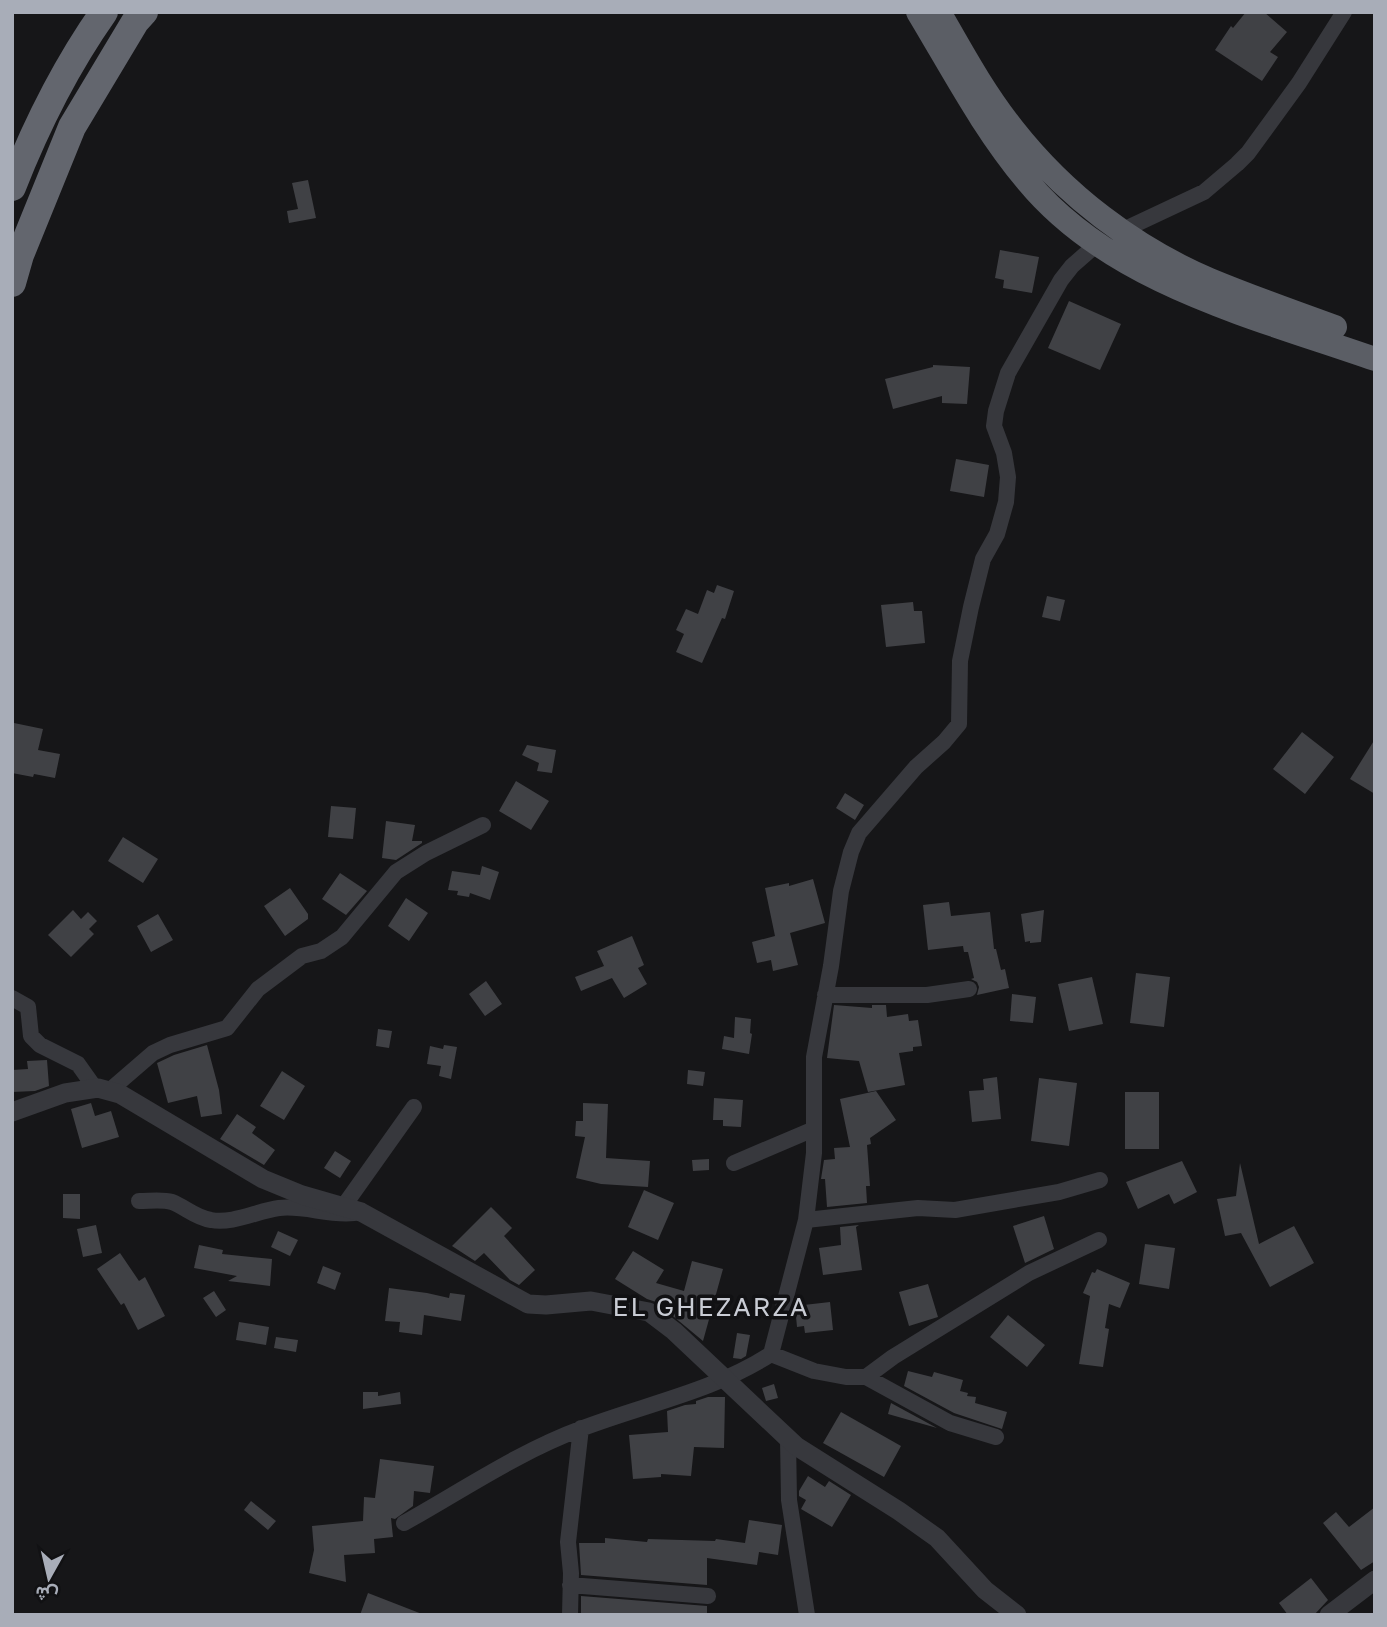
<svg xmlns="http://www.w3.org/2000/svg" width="1387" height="1627" viewBox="0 0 1387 1627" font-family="'Golos Text',Vazirmatn,sans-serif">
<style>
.building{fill:#404145}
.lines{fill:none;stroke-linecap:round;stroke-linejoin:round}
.minor{stroke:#37383d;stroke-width:16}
.tertiary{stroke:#37383d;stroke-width:19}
.trunk{stroke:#5b5e65;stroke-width:24}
.motorway{stroke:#63666e;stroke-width:28}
.labels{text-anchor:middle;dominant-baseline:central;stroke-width:7;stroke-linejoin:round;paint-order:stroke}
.quarter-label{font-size:26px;letter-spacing:2px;fill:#c9ccd4;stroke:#111113}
</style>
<rect width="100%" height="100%" fill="#161618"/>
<path class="building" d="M1246,12h18l23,20 -17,20 8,5 -16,24 -47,-31 16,-24 2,2z
M308,180l8,38 -27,5 -2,-12 11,-2 -6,-26z
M1000,250l39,7 -7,36 -29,-5 1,-8 -9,-2z
M1069,301l52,23 -21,46 -52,-22z
M933,365l37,2 -3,37 -25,-1v-7l-49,13 -8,-30 48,-12z
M956,459l33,6 -5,32 -34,-6z
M717,585l17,6 -9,28 -3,-1 -20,45 -26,-11 8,-18 -8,-4 10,-21 12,5 9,-24 7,3z
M1047,596l18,4 -5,21 -18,-4z
M913,602l1,9h8l3,32 -39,4 -5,-42z
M14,723l29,6 -5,21 22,4 -5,24 -21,-4 -1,3 -21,-4z
M1302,732l32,25 -29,37 -32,-25z
M1375,739v55l-25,-15z
M527,745l29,5 -4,23 -15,-2 2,-8 -17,-8z
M516,781l33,20 -18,29 -32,-19z
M845,793l19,12 -9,15 -19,-12z
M331,806l25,2 -3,31 -25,-2z
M386,821l29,4 -3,16h10v2l-26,17 -14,-2z
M123,837l35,22 -15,24 -35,-22z
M482,866l17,6 -9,28 -20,-7 -1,4 -12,-2 1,-4 -10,-1 4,-19 28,4z
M340,873l27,18 -21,24 -24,-16z
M813,879l12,44 -35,10 8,32 -25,6 -2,-11 -14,3 -5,-21 23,-6 -10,-48 24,-5v3z
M290,888l18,26v5l-23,17 -21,-30z
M406,898l22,15 -19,28 -21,-15z
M949,902l2,14 39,-4 4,37h2l5,21 4,-1 4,19 -32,7 2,-8 -2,-5 -6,-3 3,-1 -6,-26h-4l-1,-6 -35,4 -5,-45z
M73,910l8,9 7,-7 9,9 -8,8 5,5 -23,23 -23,-22z
M1044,910l-3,32 -11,1v-2l-5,1 -4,-28z
M158,914l15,26 -22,12 -14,-26z
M632,936l12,29 -6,3 9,16 -23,14 -12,-20 -31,13 -6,-14 29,-11 -7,-15z
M1136,973l34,4 -6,50 -34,-4z
M1092,977l11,47 -34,7 -11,-47z
M486,981l16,23 -17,12 -16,-22z
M1012,994l24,3 -3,26 -23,-2z
M834,1005l38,3v-3h14l1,12 21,-3 1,7 9,-1 4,26 -9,1v4l-14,2 6,32 -37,7 -9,-31 -32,-3z
M735,1017l16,2 -1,14 2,1 -3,20 -27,-5 2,-13 10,2z
M378,1029l14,2 -3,17 -13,-2z
M207,1045l12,45 3,24 -21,3 -4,-21 -29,7 -11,-40 17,-8z
M444,1045l13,2 -6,32 -12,-3 2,-10 -14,-2 3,-18 13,3z
M47,1060l2,26 -14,5 -23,1v-22l16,-1 -1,-8z
M688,1070l17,2 -2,14 -16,-2z
M282,1071l23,15 -21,34 -24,-14z
M997,1077l4,42 -29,3 -3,-31 15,-1 -1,-11z
M1039,1078l38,5 -8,63 -38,-5z
M876,1091l20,29 -26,18 1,6 -4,1 3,41h-4l1,17 -40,4 -2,-28h-4l3,-19 11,-1 -1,-11 16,-1 -10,-48z
M1125,1092h34v57h-34z
M714,1098l29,2 -2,27 -18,-1v-6h-10z
M91,1103l4,13 16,-5 8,26 -37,11 -11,-39z
M583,1103l25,1 -2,54 44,3 -2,26 -47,-3 -25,-6 9,-41 -10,-1 1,-15h7z
M237,1114l19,13 -4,6 23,17 -11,15 -44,-26z
M335,1151l16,10 -11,17 -16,-10z
M709,1159v11l-16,1 -1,-11z
M1182,1161l15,31 -23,12 -5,-10 -31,15 -12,-27z
M1240,1163l19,81 35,-18 20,37 -44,24 -29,-54 -16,3 -8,-37 19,-3z
M644,1190l30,13 -16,37 -30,-13z
M63,1194h17v25l-17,-1z
M491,1207l21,21 -8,8 31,34 -16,15 -9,-5 -26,-27 -9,8 -23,-15z
M1044,1216l10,33 -29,14 -12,-37z
M96,1225l6,28 -19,4 -6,-28z
M859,1225l-3,2 6,43 -39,5 -4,-27 22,-3 -1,-18z
M278,1231l20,9 -8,16 -19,-9z
M1145,1244l30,4 -6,41 -30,-5z
M199,1245l24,5 -1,4 50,5 -2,27 -42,-5 9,-5 -43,-8z
M633,1251l31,19 -8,13 28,8 8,-30 31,8 -20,72 -47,-39 -9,-3 -32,-20z
M120,1253l19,28 6,-4 20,39 -27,14 -14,-27 -3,2 -24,-36z
M323,1266l18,7 -6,17 -18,-7z
M1097,1269l33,14 -10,25 -11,-4 -4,24 4,1 -6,38 -24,-3 11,-68 -7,-3 9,-21 3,1z
M928,1284l10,33 -29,9 -10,-34z
M389,1288l38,5 22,5 1,-5 15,2 -4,26 -37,-6 -2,20 -23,-3 1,-10 -15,-1z
M214,1291l12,19 -10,7 -13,-19z
M830,1302l3,28 -28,3 -1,-7 -7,1 -2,-21z
M1008,1315l37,30 -18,22 -37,-30z
M239,1322l30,5 -3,18 -30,-5z
M737,1333l13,2 -4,21 -5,3 -8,-1z
M276,1337l22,3 -2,12 -22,-4z
M908,1371l24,6 2,-5 29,8 -3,11 8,2 -1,3 9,1 -1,6 32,9 -5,17 -48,-16 -50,-27z
M774,1384l4,14 -12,3 -4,-13z
M363,1392h15v4l22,-4 1,12 -38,5z
M708,1397h17l-1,51 -30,-1 -3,29 -30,-2v3l-28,2 -4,-44 39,-3 -1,-21 18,-6 11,-1v-3z
M891,1403l46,25 -49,-14z
M841,1412l60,34 -17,31 -61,-34z
M380,1459l54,7 -4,27 -16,-2 -1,15 -18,13 -4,-1 2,19 -19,2 1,14 -31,2 2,27 -37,-9 5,-23 -2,-24 51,-5 1,-24 11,1z
M808,1476l17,11 4,-6 22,14 -19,32 -31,-18 5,-9 -7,-4v-5z
M251,1501l25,20 -8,9 -24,-20z
M1375,1507v54l-14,9 -38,-47 13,-11 13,15z
M749,1520l33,5 -4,30 -19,-3 -2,13 -50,-7v27l-126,-10 -2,-32h26v-5l42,4 1,-3 67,2 1,-2 29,4z
M1311,1578l17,22 -14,15h-26l-9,-12z
M368,1593l54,21v1h-62z
M581,1596l126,10v9h-126z"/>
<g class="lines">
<path class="minor" d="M1121,231l83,-39 33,-28 11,-11 51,-70 45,-71
M825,995h102l42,-6
M12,998l16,9 3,29 9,9 38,19 17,24
M109,1091l44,-38 17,-8 57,-17 31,-39 44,-33 19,-5 21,-14 54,-65 30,-19 57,-28
M734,1163l80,-34
M139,1201c11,0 23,-2 33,1 13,5 24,16 39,18 22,4 46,-9 68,-12 26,-3 49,8 75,5
M343,1207l71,-100
M806,1220l112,-12 37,2 104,-18 41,-12
M771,1354l43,17 32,6h20l27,-20 136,-84 70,-33
M866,1377l84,46 46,14
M788,1439l1,61 18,115
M404,1523c59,-33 116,-72 179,-95 63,-24 131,-37 188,-74l35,-134 8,-67v-96l17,-91 10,-75 10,-39 8,-19 57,-66 28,-25 15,-18 1,-63 11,-54 12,-48 14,-25 9,-32 2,-25 -4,-24 -10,-27 2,-15 12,-38 53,-93 11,-14 25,-22
M570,1585l138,11
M570,1615l1,-42 -3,-31 13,-114"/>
<path class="tertiary" d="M12,1112l53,-19 33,-5 22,6 143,85 39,16 59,17 167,92 18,1 45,-4 58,11 25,19 122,115 103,65 38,27 48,52 32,25
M1329,1615l46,-35"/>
<path class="trunk" d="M918,12c35,58 66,118 110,170 84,101 227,135 347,177
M939,12c23,40 45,81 74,117 51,65 121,119 197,151 41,17 83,32 125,47"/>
<path class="motorway" d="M12,187c24,-61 54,-121 92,-175
M12,283l8,-28 52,-128 63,-105 9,-10"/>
</g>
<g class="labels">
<g class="quarter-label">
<text x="711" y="1306">EL GHEZARZA</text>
</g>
</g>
<rect width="1387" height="1627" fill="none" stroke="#a8adb8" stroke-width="28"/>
<g transform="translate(49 1578) rotate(188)" stroke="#111113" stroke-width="5" paint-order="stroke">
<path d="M0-5L12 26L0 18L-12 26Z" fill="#a8adb8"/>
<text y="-10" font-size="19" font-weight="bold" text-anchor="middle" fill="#a8adb8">ش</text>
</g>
</svg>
